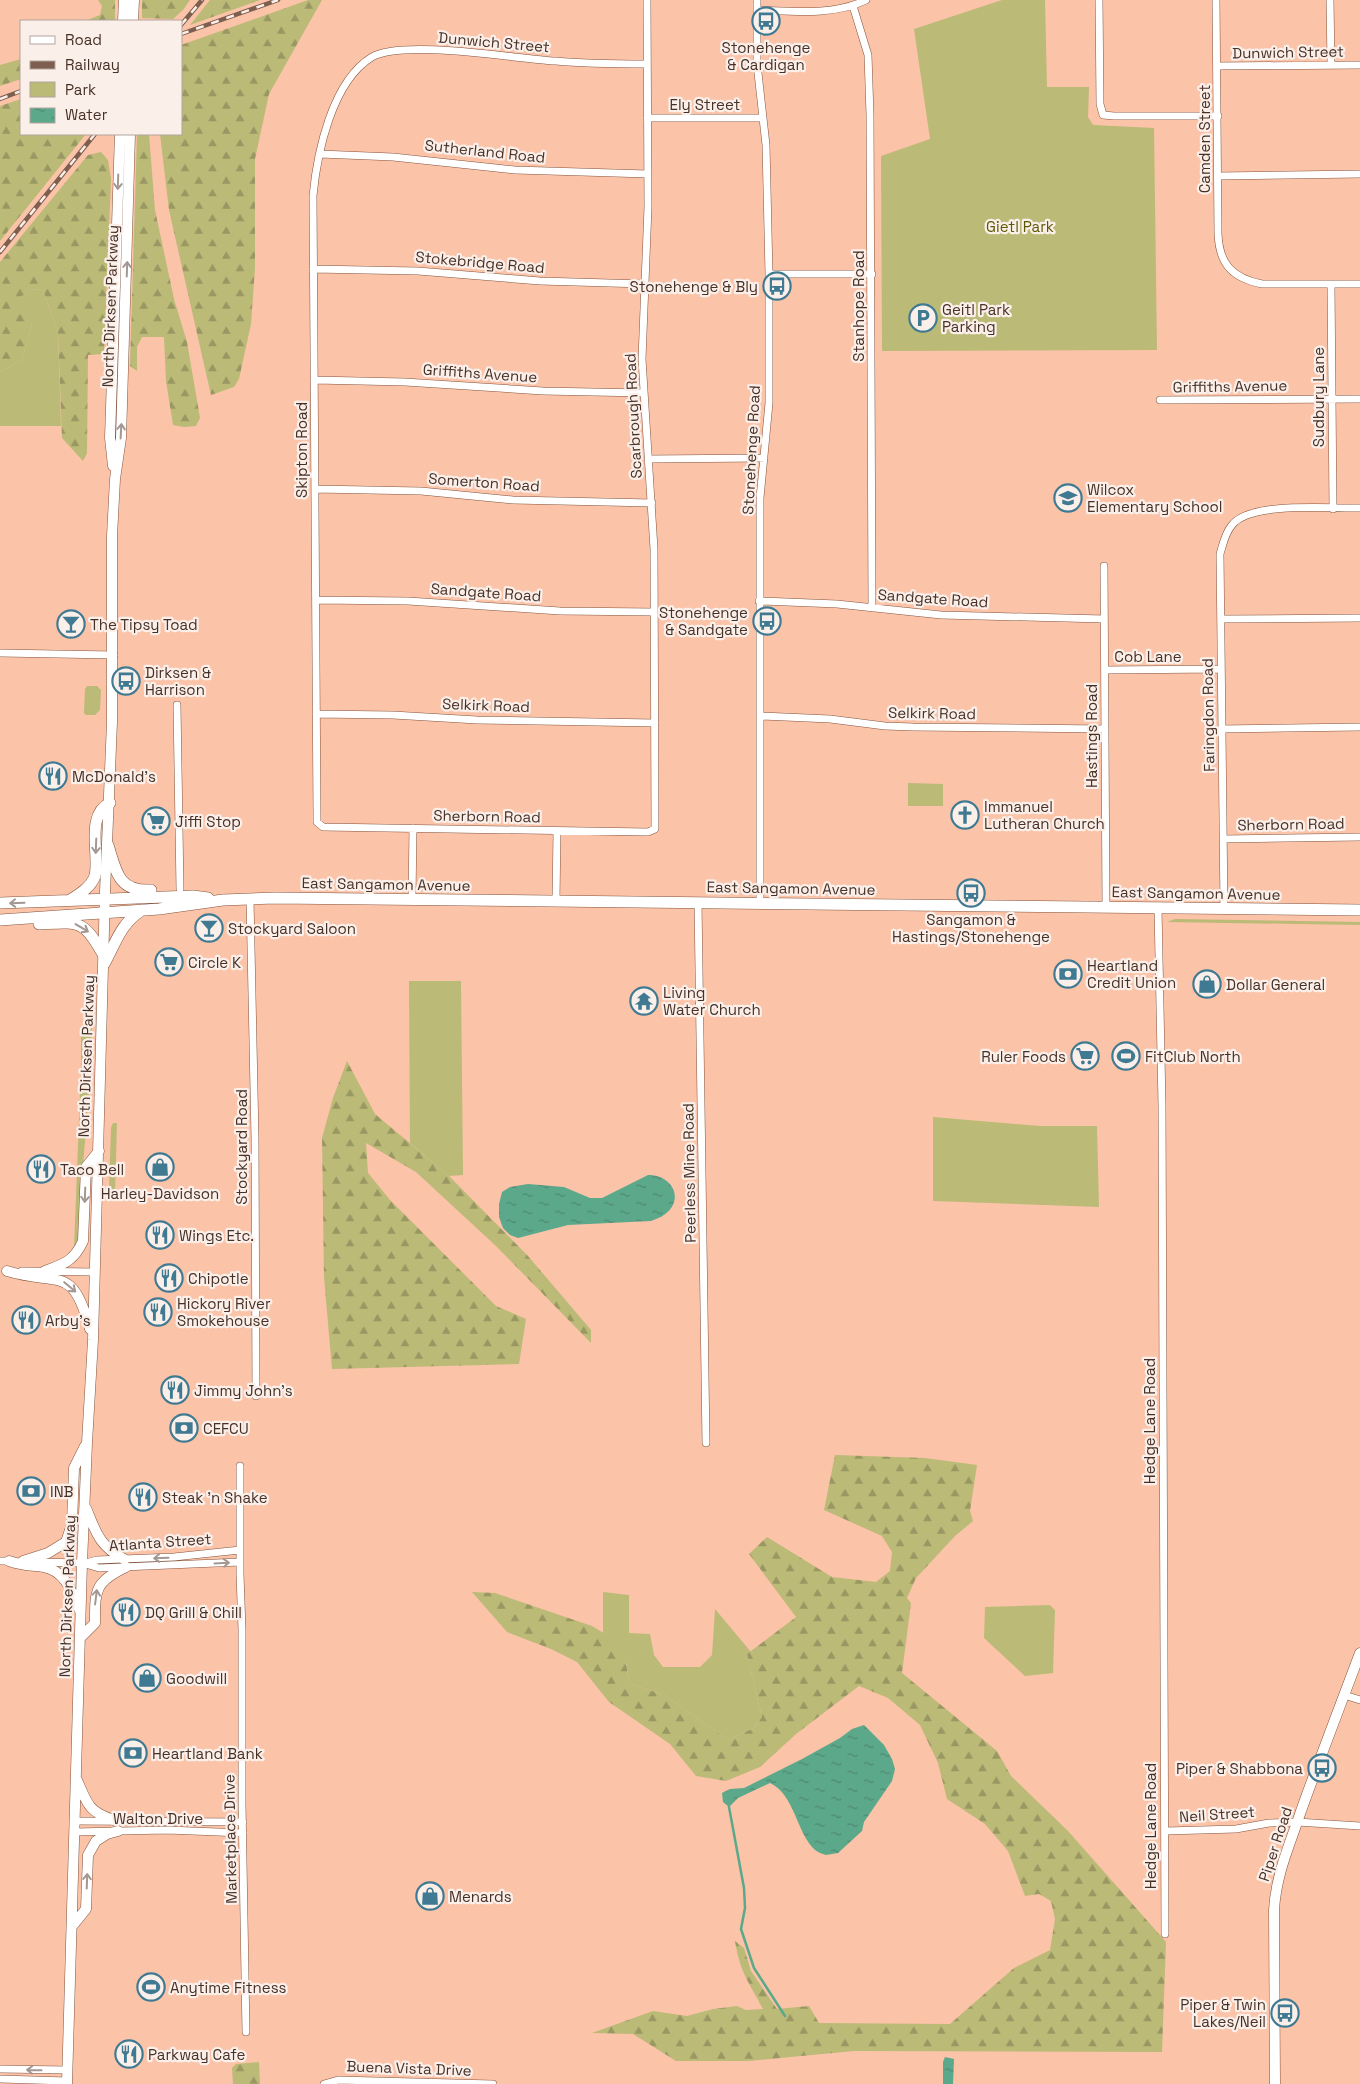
<svg xmlns="http://www.w3.org/2000/svg" width="1360" height="2084" viewBox="0 0 1360 2084" font-family="'Space Grotesk',sans-serif">
<style>
.green{fill:#bbba77}
.forest{fill:url(#forest-firs)}
.water{fill:url(#water-ripples)}
.lines{fill:none;stroke-linecap:round;stroke-linejoin:round}
.stream{stroke:#5ca88b;stroke-width:2.5}
.street-casing{stroke:#84543c;stroke-width:8}
.secondary-casing{stroke:#84543c;stroke-width:11}
.primary-casing{stroke:#84543c;stroke-width:12}
.street{stroke:#fff;stroke-width:7}
.secondary{stroke:#fff;stroke-width:10}
.primary{stroke:#fff;stroke-width:11}
.rail-casing{stroke:#7e5e4e;stroke-width:4.5}
.rail{stroke:#fbefea;stroke-width:2.5;stroke-dasharray:8;stroke-linecap:butt}
.oneway{stroke:#a39893}
.labels{text-anchor:middle;dominant-baseline:central;stroke-width:4.5;stroke-linejoin:round;paint-order:stroke}
.street-label{font-size:15px;fill:#473127;stroke:#fbefea}
.poi-label{font-size:15px;fill:#473127;stroke:#fbefea;text-anchor:start}
.park-label{font-size:15px;fill:#5c5905;stroke:#fbefea}
</style>
<defs>
<pattern id="forest-firs" width="22" height="20" patternUnits="userSpaceOnUse" patternTransform="scale(1.25)"><rect width="22" height="20" fill="#bbba77"/><path d="M5 1l3.5 6h-7zM16 11l3.5 6h-7z" fill="#9a9862"/></pattern>
<pattern id="water-ripples" width="26" height="14" patternUnits="userSpaceOnUse" patternTransform="scale(1.25)"><rect width="26" height="14" fill="#5ca88b"/><path d="M2 4q2-2 4 0t4 0M15 11q2-2 4 0t4 0" fill="none" stroke="#4e8972"/></pattern>
</defs>
<rect width="100%" height="100%" fill="#fbc3a8"/>
<path class="green" d="M1002,0h43l2,87h42l-1,30 5,8 61,3 3,222 -275,1 -1,-195 49,-17 -16,-110z
M35,289l8,1 15,42 3,94h-61v-54l22,-12 10,-37 -21,-14 1,-9z
M87,686h10l4,4 -1,20 -5,5h-9l-2,-2 1,-24z
M908,783l35,1v22h-35z
M1175,919l185,3v3l-193,-3z
M409,981h52l2,194 -14,1 -39,-33z
M84,1019h5l3,4 -2,49 -3,3 -6,-4v-37z
M82,1090h5l2,3 -6,72 -3,71 -6,12 6,-155z
M933,1117l107,9h57l2,81 -166,-6z
M113,1123h4l-2,68 -6,-2 2,-61z
M603,1592l26,3v38l21,1 4,21 9,12h37l12,-12 3,-46 36,43 -4,2 15,63 -8,11 -26,12 -62,-44 -37,-13c-3,-25 -2,-36 -26,-50z
M1050,1605l5,5 -2,63 -28,3 -41,-38 1,-31z"/>
<path class="forest" d="M98,0h17v21h-30l15,-6 2,-9z
M142,0h48l-7,10 -10,9 -31,-1z
M210,0h50l-70,25z
M308,0h14l-53,94 -14,65v109l-4,56 -12,55 -5,8 -23,8 -42,-185 -9,-76h21v-89z
M21,59v20l-21,7v-21z
M21,99v35h65l-86,107v-135z
M137,134h12l6,76 19,89 13,43 13,76 -4,8 -12,1 -11,-2 -7,-44 -2,-44h-22l-5,10v24l-7,-5z
M101,152l7,8 3,19 -7,175 -16,1 -1,98 -4,8 -21,-23 -4,-106 -15,-42 -8,-1 -23,12v8l17,4 3,10 -10,37 -22,12v-110l88,-107z
M347,1061l28,53 74,62 79,80 63,74v13l-95,-97 -80,-74 -50,-29 2,30 22,27 106,106 30,13 -7,45 -187,5 -8,-92 -2,-139 11,-40z
M835,1455l90,3 52,7 -7,46 3,10 -18,15 -39,42 -9,20 4,5 -9,70 95,78 14,25 57,55 98,111 -4,110 -308,-1 -105,10h-73l-43,-27 -41,-1 61,-22 34,5 26,-7 24,-3 9,4 17,-1c-14,-27 -23,-36 -28,-68l9,7 7,23 26,38 32,-3 10,17 131,1 64,-56 36,-18 5,-31 -4,-18 -12,-7 -14,2 -17,-45 -23,-27 -38,-25 -9,-36 -18,-38 -32,-27 -29,-12 -63,48 -36,33 -34,14 -30,-5 -26,-32 -61,-42 -32,-40 -26,-13 -44,-17 -35,-40 23,1 97,33 23,14 10,14 4,29 37,13 62,44 26,-12 8,-11 -15,-63 49,-37 -47,-63 18,-17 65,40 44,5 14,-11 2,-19 -10,-16 -58,-26z
M259,2062l1,22h-27l-1,-16 4,-4z"/>
<path class="water" d="M648,1175c30,0 40,35 3,46l-83,4 -50,13 -8,-3 -7,-7 -4,-11v-13l3,-12 8,-5 18,-3 36,3 26,11h12z
M864,1725l20,20 8,14 3,10 -3,12 -28,41 -2,9 -24,22 -12,2c-4,-1 -8,-3 -11,-5 -19,-18 -20,-55 -45,-67l-32,15 -9,9 -6,-5 -1,-9 8,-4 14,-1 58,-29 38,-21 12,-9z
M945,2057l9,2 -1,25h-10v-22z"/>
<g class="lines">
<path class="stream" d="M729,1807l15,81 1,20 -4,21 13,39 31,48"/>
<g class="street-casing">
<path id="street" d="M647,0l1,207 -6,152 12,190 1,280 -7,3 -325,-5 -6,-5v-7l-4,-619c4,-43 19,-115 59,-139 32,-18 144,2 184,4 30,3 61,3 91,3
M757,0v64l9,81 3,129v129l-9,95v405
M1099,0l1,104 3,11 11,1h104
M1216,0l2,233c1,31 14,45 44,51h98
M1330,0l1,65
M853,6l15,49 2,60 2,492
M757,10c36,1 76,6 109,-10
M1217,66l143,-1
M647,118h116
M320,154l73,3 122,13 133,4
M1218,176l142,-2
M313,269l105,2 122,10 105,3
M769,274h103
M1331,284l2,225
M314,380l91,2 138,9 100,2
M1160,400l200,-1
M648,459l116,-1
M315,489l106,2 92,9 139,3
M1104,566l2,341
M316,600l92,1 152,10 94,1
M759,601l78,3 104,11 163,4
M1221,619l139,-1
M0,653l114,2
M1105,670l116,-1
M177,705l3,184
M316,714l77,1 84,5 178,3
M760,716l70,3 55,7 28,1 192,2
M1221,729l139,-2
M1223,839l137,-2
M250,899l5,239 1,258
M412,899l1,-71
M556,901l1,-70
M698,902l8,541
M1158,908l4,197 3,829
M1224,909l-4,-355c3,-10 5,-21 12,-29 18,-24 98,-16 128,-17
M22,1271l72,1
M240,1466v108l2,56v174l4,228
M0,1561h12
M36,1562l46,1 17,5 141,-6
M86,1563l11,-3 77,-3 66,-7
M1344,1695l16,5
M74,1821l169,1
M1166,1831l70,-2 33,-6 28,-1 63,4
M74,1832l93,-2 76,3
M0,2069l68,1
M0,2079l67,2
M324,2084l14,-4 155,4"/>
</g>
<g class="secondary-casing">
<path id="secondary" d="M123,21l1,-21
M133,21l1,-21
M113,466l-3,-28 10,-304
M7,1271c53,16 65,-8 83,58
M45,1271c19,-7 29,-10 38,-30l3,-74 13,-16
M86,1508c10,24 13,38 38,51
M9,1561c14,5 21,4 35,6 22,4 28,26 36,44
M23,1561l25,-8 18,-11 6,-18 2,-56 11,-22
M81,1637l14,-14c0,-32 -1,-41 31,-56
M77,1780c10,23 11,32 37,40
M73,1925l13,-16 2,-54 8,-14 11,-7 11,-3
M67,2084l15,-521 5,-120 6,-103 12,-448 7,-170v-186l3,-57 6,-41 9,-304
M1275,2084l-1,-174c2,-36 16,-66 27,-99 19,-53 39,-105 59,-158"/>
</g>
<g class="primary-casing">
<path id="primary" d="M108,845c8,26 10,47 43,45
M70,900c10,-6 21,-13 25,-24 5,-22 -10,-61 15,-73
M0,903l193,-7 15,2
M0,920l159,-11 64,-9 52,-2 1085,12
M39,924c41,-2 44,-5 65,32
M104,964c12,-21 16,-40 38,-54"/>
</g>
<use href="#street" class="street"/>
<use href="#secondary" class="secondary"/>
<use href="#primary" class="primary"/>
<g class="rail-casing">
<path id="rail" d="M181,25l21,-25
M181,34l97,-34
M0,99l21,-8
M0,252l95,-118"/>
</g>
<use href="#rail" class="rail"/>
</g>
<defs><path id="oneway-shaft" d="M-6 0H5M1.5-3L5.5 0L1.5 3" fill="none" stroke-width="1.6" stroke-linecap="round" stroke-linejoin="round" transform="scale(1.25)"/></defs>
<g class="oneway">
<use href="#oneway-shaft" transform="translate(118 182) rotate(92)"/>
<use href="#oneway-shaft" transform="translate(127 269) rotate(-88)"/>
<use href="#oneway-shaft" transform="translate(121 431) rotate(-87)"/>
<use href="#oneway-shaft" transform="translate(96 846) rotate(92)"/>
<use href="#oneway-shaft" transform="translate(17 903) rotate(178)"/>
<use href="#oneway-shaft" transform="translate(82 928) rotate(31)"/>
<use href="#oneway-shaft" transform="translate(85 1195) rotate(92)"/>
<use href="#oneway-shaft" transform="translate(70 1287) rotate(40)"/>
<use href="#oneway-shaft" transform="translate(161 1558) rotate(178)"/>
<use href="#oneway-shaft" transform="translate(222 1563) rotate(-3)"/>
<use href="#oneway-shaft" transform="translate(96 1597) rotate(-83)"/>
<use href="#oneway-shaft" transform="translate(87 1881) rotate(-88)"/>
<use href="#oneway-shaft" transform="translate(34 2070) rotate(-179)"/>
</g>
<defs>
<g id="bus-ring" transform="scale(1.4375)"><circle r="9.5" fill="#fbefea" stroke="#3f7a92" stroke-width="1.5"/><path d="M-5-6H5V4H4V6H2V4H-2V6H-4V4H-5ZM-3.5-4V0h7V-4ZM-3.5 1.2v1.5H-2V1.2ZM2 1.2v1.5H3.5V1.2Z" fill="#3f7a92"/></g>
<g id="parking-ring" transform="scale(1.4375)"><circle r="9.5" fill="#fbefea" stroke="#3f7a92" stroke-width="1.5"/><path d="M-3.5-5.5H1a3.5 3.5 0 0 1 0 7H-1V5.5H-3.5ZM-1-3.4V-.6H.8a1.4 1.4 0 0 0 0-2.8Z" fill="#3f7a92"/></g>
<g id="school-ring" transform="scale(1.4375)"><circle r="9.5" fill="#fbefea" stroke="#3f7a92" stroke-width="1.5"/><path d="M0-5L7-2L0 1L-7-2ZM-4 1L0 2.5L4 1V4Q0 6-4 4Z" fill="#3f7a92"/></g>
<g id="bar-ring" transform="scale(1.4375)"><circle r="9.5" fill="#fbefea" stroke="#3f7a92" stroke-width="1.5"/><path d="M-6-5H6L.8 .8V4.5H3.5V6h-7V4.5H-.8V.8Z" fill="#3f7a92"/></g>
<g id="restaurant-ring" transform="scale(1.4375)"><circle r="9.5" fill="#fbefea" stroke="#3f7a92" stroke-width="1.5"/><path d="M-5-6h1v4h1v-4h1v4h1v-4h1v5L-1.5 .5V6h-2V.5L-5-1ZM5-6V6H3V1.5H1.5Q1.5-4 5-6Z" fill="#3f7a92"/></g>
<g id="church-ring" transform="scale(1.4375)"><circle r="9.5" fill="#fbefea" stroke="#3f7a92" stroke-width="1.5"/><path d="M-1.2-6h2.4v3.5h3.3v2.4h-3.3V6h-2.4V-.1h-3.3v-2.4h3.3Z" fill="#3f7a92"/></g>
<g id="supermarket-ring" transform="scale(1.4375)"><circle r="9.5" fill="#fbefea" stroke="#3f7a92" stroke-width="1.5"/><path d="M-6-5.5h2.5l.6 2H6L4.5 2H-2.5L-4.4-4H-6ZM-1.5 3.2a1.3 1.3 0 1 0 .1 0ZM3 3.2a1.3 1.3 0 1 0 .1 0Z" fill="#3f7a92"/></g>
<g id="bank-ring" transform="scale(1.4375)"><circle r="9.5" fill="#fbefea" stroke="#3f7a92" stroke-width="1.5"/><path d="M-6-4H6V4H-6ZM0-2.3a2.3 2.3 0 1 0 0 4.6a2.3 2.3 0 1 0 0-4.6Z" fill="#3f7a92"/></g>
<g id="shop-ring" transform="scale(1.4375)"><circle r="9.5" fill="#fbefea" stroke="#3f7a92" stroke-width="1.5"/><path d="M-5-2.5h2.3a2.7 3.5 0 0 1 5.4 0H5L5.5 6h-11ZM-1.5-2.5h3a1.5 2.3 0 0 0-3 0Z" fill="#3f7a92"/></g>
<g id="temple-ring" transform="scale(1.4375)"><circle r="9.5" fill="#fbefea" stroke="#3f7a92" stroke-width="1.5"/><path d="M0-6L5-2H3V0L6.5 2.5H4V6H1.5V3h-3V6H-4V2.5H-6.5L-3 0V-2H-5Z" fill="#3f7a92"/></g>
<g id="stadium-ring" transform="scale(1.4375)"><circle r="9.5" fill="#fbefea" stroke="#3f7a92" stroke-width="1.5"/><path d="M0-5a6.5 5 0 1 0 0 10a6.5 5 0 1 0 0-10ZM-3.5-1.8h7v3.6h-7Z" fill="#3f7a92"/></g>
</defs>
<g fill-rule="evenodd">
<use href="#bus-ring" x="766" y="21"/>
<use href="#bus-ring" x="777" y="286"/>
<use href="#parking-ring" x="923" y="318"/>
<use href="#school-ring" x="1068" y="498"/>
<use href="#bus-ring" x="767" y="621"/>
<use href="#bar-ring" x="71" y="624"/>
<use href="#bus-ring" x="126" y="681"/>
<use href="#restaurant-ring" x="53" y="776"/>
<use href="#church-ring" x="965" y="815"/>
<use href="#supermarket-ring" x="156" y="821"/>
<use href="#bus-ring" x="971" y="893"/>
<use href="#bar-ring" x="209" y="928"/>
<use href="#supermarket-ring" x="169" y="962"/>
<use href="#bank-ring" x="1068" y="974"/>
<use href="#shop-ring" x="1207" y="984"/>
<use href="#temple-ring" x="644" y="1001"/>
<use href="#supermarket-ring" x="1085" y="1056"/>
<use href="#stadium-ring" x="1126" y="1056"/>
<use href="#shop-ring" x="160" y="1167"/>
<use href="#restaurant-ring" x="41" y="1169"/>
<use href="#restaurant-ring" x="160" y="1235"/>
<use href="#restaurant-ring" x="169" y="1278"/>
<use href="#restaurant-ring" x="158" y="1312"/>
<use href="#restaurant-ring" x="26" y="1320"/>
<use href="#restaurant-ring" x="175" y="1390"/>
<use href="#bank-ring" x="184" y="1428"/>
<use href="#bank-ring" x="31" y="1491"/>
<use href="#restaurant-ring" x="143" y="1497"/>
<use href="#restaurant-ring" x="126" y="1612"/>
<use href="#shop-ring" x="147" y="1678"/>
<use href="#bank-ring" x="133" y="1753"/>
<use href="#bus-ring" x="1322" y="1768"/>
<use href="#shop-ring" x="430" y="1896"/>
<use href="#stadium-ring" x="151" y="1987"/>
<use href="#bus-ring" x="1285" y="2013"/>
<use href="#restaurant-ring" x="129" y="2054"/>
</g>
<g class="labels">
<g class="street-label">
<text transform="translate(494 42) rotate(5)">Dunwich Street</text>
<text transform="translate(1288 52) rotate(-1)">Dunwich Street</text>
<text x="705" y="104">Ely Street</text>
<text transform="translate(1204 139) rotate(-90)">Camden Street</text>
<text transform="translate(485 151) rotate(6)">Sutherland Road</text>
<text transform="translate(480 262) rotate(5)">Stokebridge Road</text>
<text transform="translate(110 306) rotate(-88)">North Dirksen Parkway</text>
<text transform="translate(858 306) rotate(-90)">Stanhope Road</text>
<text transform="translate(480 373) rotate(4)">Griffiths Avenue</text>
<text transform="translate(1230 386) rotate(-1)">Griffiths Avenue</text>
<text transform="translate(1318 397) rotate(-90)">Sudbury Lane</text>
<text transform="translate(633 416) rotate(-93)">Scarbrough Road</text>
<text transform="translate(301 450) rotate(-90)">Skipton Road</text>
<text transform="translate(751 450) rotate(-87)">Stonehenge Road</text>
<text transform="translate(484 482) rotate(4)">Somerton Road</text>
<text transform="translate(486 592) rotate(4)">Sandgate Road</text>
<text transform="translate(933 598) rotate(4)">Sandgate Road</text>
<text x="1148" y="656">Cob Lane</text>
<text transform="translate(486 705) rotate(2)">Selkirk Road</text>
<text transform="translate(932 713) rotate(1)">Selkirk Road</text>
<text transform="translate(1208 715) rotate(-91)">Faringdon Road</text>
<text transform="translate(1091 736) rotate(-90)">Hastings Road</text>
<text transform="translate(487 816) rotate(1)">Sherborn Road</text>
<text transform="translate(1291 824) rotate(-1)">Sherborn Road</text>
<text transform="translate(386 884) rotate(1)">East Sangamon Avenue</text>
<text transform="translate(791 888) rotate(1)">East Sangamon Avenue</text>
<text transform="translate(1196 893) rotate(1)">East Sangamon Avenue</text>
<text transform="translate(86 1056) rotate(-88)">North Dirksen Parkway</text>
<text transform="translate(241 1147) rotate(-90)">Stockyard Road</text>
<text transform="translate(689 1173) rotate(-91)">Peerless Mine Road</text>
<text transform="translate(1149 1421) rotate(-90)">Hedge Lane Road</text>
<text transform="translate(160 1542) rotate(-4)">Atlanta Street</text>
<text transform="translate(67 1596) rotate(-88)">North Dirksen Parkway</text>
<text transform="translate(1217 1814) rotate(-4)">Neil Street</text>
<text x="158" y="1818">Walton Drive</text>
<text transform="translate(1150 1826) rotate(-90)">Hedge Lane Road</text>
<text transform="translate(230 1839) rotate(-91)">Marketplace Drive</text>
<text transform="translate(1275 1844) rotate(-72)">Piper Road</text>
<text transform="translate(409 2068) rotate(2)">Buena Vista Drive</text>
</g>
<g class="poi-label">
<text x="766" y="47" text-anchor="middle">Stonehenge<tspan x="766" dy="17">&amp; Cardigan</tspan></text>
<text x="758" y="286" text-anchor="end">Stonehenge &amp; Bly</text>
<text x="942" y="309">Geitl Park<tspan x="942" dy="17">Parking</tspan></text>
<text x="1087" y="489">Wilcox<tspan x="1087" dy="17">Elementary School</tspan></text>
<text x="748" y="612" text-anchor="end">Stonehenge<tspan x="748" dy="17">&amp; Sandgate</tspan></text>
<text x="90" y="624">The Tipsy Toad</text>
<text x="145" y="672">Dirksen &amp;<tspan x="145" dy="17">Harrison</tspan></text>
<text x="72" y="776">McDonald's</text>
<text x="984" y="806">Immanuel<tspan x="984" dy="17">Lutheran Church</tspan></text>
<text x="175" y="821">Jiffi Stop</text>
<text x="971" y="919" text-anchor="middle">Sangamon &amp;<tspan x="971" dy="17">Hastings/Stonehenge</tspan></text>
<text x="228" y="928">Stockyard Saloon</text>
<text x="188" y="962">Circle K</text>
<text x="1087" y="965">Heartland<tspan x="1087" dy="17">Credit Union</tspan></text>
<text x="1226" y="984">Dollar General</text>
<text x="663" y="992">Living<tspan x="663" dy="17">Water Church</tspan></text>
<text x="1066" y="1056" text-anchor="end">Ruler Foods</text>
<text x="1145" y="1056">FitClub North</text>
<text x="60" y="1169">Taco Bell</text>
<text x="160" y="1193" text-anchor="middle">Harley-Davidson</text>
<text x="179" y="1235">Wings Etc.</text>
<text x="188" y="1278">Chipotle</text>
<text x="177" y="1303">Hickory River<tspan x="177" dy="17">Smokehouse</tspan></text>
<text x="45" y="1320">Arby's</text>
<text x="194" y="1390">Jimmy John's</text>
<text x="203" y="1428">CEFCU</text>
<text x="50" y="1491">INB</text>
<text x="162" y="1497">Steak 'n Shake</text>
<text x="145" y="1612">DQ Grill &amp; Chill</text>
<text x="166" y="1678">Goodwill</text>
<text x="152" y="1753">Heartland Bank</text>
<text x="1303" y="1768" text-anchor="end">Piper &amp; Shabbona</text>
<text x="449" y="1896">Menards</text>
<text x="170" y="1987">Anytime Fitness</text>
<text x="1266" y="2004" text-anchor="end">Piper &amp; Twin<tspan x="1266" dy="17">Lakes/Neil</tspan></text>
<text x="148" y="2054">Parkway Cafe</text>
</g>
<g class="park-label">
<text x="1020" y="226">Gietl Park</text>
</g>
</g>
<rect x="20" y="20" width="162" height="115" fill="#fbefea" stroke="#b3a39c"/>
<rect x="30" y="36" width="25" height="8" fill="#ffffff" stroke="#b3a39c"/>
<text x="65" y="45" font-size="15" fill="#473127">Road</text>
<rect x="30" y="61" width="25" height="8" fill="#7e5e4e" stroke="#b3a39c"/>
<text x="65" y="70" font-size="15" fill="#473127">Railway</text>
<rect x="30" y="82" width="25" height="15" fill="#bbba77" stroke="#b3a39c"/>
<text x="65" y="95" font-size="15" fill="#473127">Park</text>
<rect x="30" y="108" width="25" height="15" fill="url(#water-ripples)" stroke="#b3a39c"/>
<text x="65" y="120" font-size="15" fill="#473127">Water</text>
</svg>
